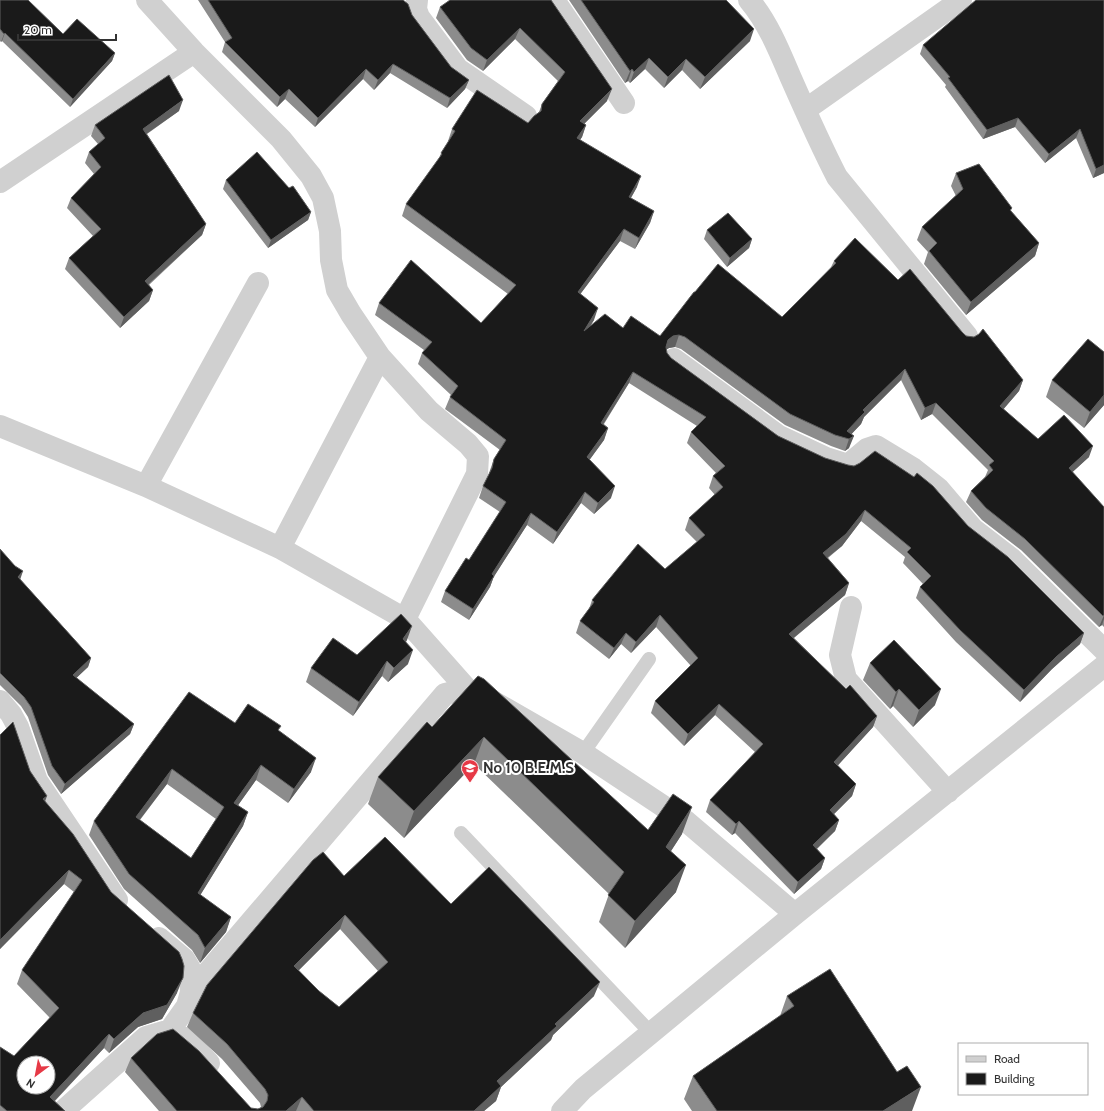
<svg xmlns="http://www.w3.org/2000/svg" width="1104" height="1111" viewBox="0 0 1104 1111" font-family="Cabin,sans-serif">
<style>
.lines{fill:none;stroke-linecap:round;stroke-linejoin:round}
.lane{stroke:#d0d0d0;stroke-width:14}
.street{stroke:#d0d0d0;stroke-width:22}
.wall{fill:#8c8c8c;fill-rule:evenodd}
.shaded-wall{fill:#5f5f5f}
.building{fill:#1a1a1a;stroke:#5f5f5f;fill-rule:evenodd}
.labels{text-anchor:middle;dominant-baseline:central;stroke-width:4;stroke-linejoin:round;paint-order:stroke}
.poi-label{font-size:15px;font-weight:bold;fill:#333;stroke:#fff;text-anchor:start}
</style>
<rect width="100%" height="100%" fill="#fff"/>
<g class="lines">
<path class="lane" d="M583,753l66,-94
M461,833l190,200"/>
<path class="street" d="M147,0l47,52 87,87 30,37 12,22 7,33 1,29 6,30 14,24 29,43 49,54 39,33 10,12 -1,18 -72,145
M417,0l-1,9 3,8 39,52 68,47
M554,0l70,103
M749,0c18,21 30,50 41,76 15,34 30,68 47,101l130,159
M805,110l156,-110
M0,182l194,-130
M674,359l105,77 47,22 22,7 19,-16 9,-3 38,23 24,19 35,41 39,30 92,91
M0,426l146,60 134,62 125,71 62,70
M146,486l112,-203
M280,548l100,-191
M851,607l-11,48 6,24 102,113
M0,701l11,13 7,13 19,54 80,119
M159,938l25,21 6,10 1,23 -4,14 -17,24
M191,992l254,-298 22,-5 20,9 96,55 104,69 108,92
M63,1111l83,-74 24,-7 17,10 22,23
M562,1111l21,-22 212,-175 309,-248"/>
</g>
<path class="wall" d="M0,0l63,34 52,19 -3,8 -42,46 -68,-66 -1,1 -1,-1z
M198,0h205l9,15 39,52 18,13 -4,9 -18,19 -57,-35 -16,17 -11,-11 -48,48 -30,-28 -8,8 -55,-55 3,-10z
M551,0l56,101 -23,23 2,1 -4,12 -2,3 57,47 -6,11 23,13 -4,12 -15,26 -15,-8 -40,53 14,26 -5,7 34,1 37,8 35,-44 87,25 49,-50 3,-6 64,19 64,52 61,48 -4,11 -16,18 35,30 51,18 -17,15 32,35v120l-2,-2 -3,2 -78,-77 -39,-30 -16,-18 5,-11 14,-14 3,-7 -56,-56 -11,6 -20,-40 -37,37 -3,7 -10,10 -2,14 -4,3 -14,-5 -46,-21 -104,-76 -6,-2 -6,1 -3,2 1,3 4,5 107,78 190,90 116,107 -4,11 -28,25 -32,33 -64,-60 -40,-44 4,-11 3,-3 -20,-21 2,-6 -44,-36 -19,25 -14,12 21,25 -4,12 -51,43 52,51 31,27 -4,11 -35,38 18,19 -4,12 -18,18 5,6 -4,11 -18,18 8,9 -4,11 -27,25 -59,-61 -3,2 -26,-23 4,-12 45,-48 -40,-37 -31,31 -33,-33 4,-12 36,-35 -35,-39 -25,26 -10,-9 -12,15 -33,-26 4,-12 9,-12 3,-9 73,-31 32,-27 -12,-12 4,-12 26,-23 -6,-7 4,-12 3,-3 -29,-30 4,-11 6,-6 -68,-43 -25,41 4,4 -4,12 -15,20 22,38 -17,16 -13,-11 -28,41 -26,-19 -33,51 -4,11 -21,33 -28,-18 4,-11 24,-31 31,-48 -21,-14 4,-12 6,-11 1,-5 4,-11 6,-9 -55,-41 5,-12 1,-2 -33,-31 4,-11 2,-3 -49,-35 4,-12 102,20 27,-29 -106,-78 4,-12 33,-45 2,-6 8,-12h-1l4,-12 76,-6 11,-11 3,-8 16,-23 -43,-42 -32,32 -16,-11 -31,-42 4,-11z
M569,0h157l24,41 -50,48 -18,-19 -18,18 -19,-19 -15,14 -2,-2 -3,2z
M1104,0v174v-1l-11,5 -17,-40 -31,25 -30,-36 -32,12 -38,-52 1,-2 -26,-31 3,-9z
M179,111l-32,23 59,90 -4,11 -53,50 4,5 -4,11 -29,27 -55,-59 4,-11 24,-22 -26,-28 4,-10 23,-24 -9,-11 4,-11 9,-8 -7,-8 4,-11z
M956,173l56,35 -1,3 28,32 -4,13 -69,59 -42,-51 4,-12 -11,-12 5,-13 34,-31 -5,-10z
M226,180l85,32 -3,8 -40,28 -45,-59z
M707,230l45,9 -3,9 -22,19 -23,-28z
M1104,352v53l-20,23 -38,-31 6,-17z
M0,549l20,30 71,79 -3,9 -12,11 58,46 -4,10 -69,60 -13,-19 -20,-58 -7,-11 -21,-21z
M407,640l-1,2 2,22 -20,18 -6,-6 -29,40 -47,-34 5,-14z
M870,663l65,42 -22,22 -20,-21 -3,3 -27,-29z
M478,676l170,154 34,4 -11,17 5,41 -51,56 -26,-26 10,-28 -135,-130 -70,74 -36,-34 10,-27 54,-50z
M235,723l44,8 32,41 -23,31 -32,-23 -18,25 10,7 -5,14 -43,69 31,22 -5,15 -26,31 -8,-13 -68,-61 -35,-54 5,-14zM167,784l49,35 -25,39 -51,-38z
M0,735l30,36 15,30 132,192 -15,26 -24,8 -29,26 -5,-5 -49,53 10,10h-65v-64l14,9 36,-38 -33,-34 5,-14 52,-78 -10,-8 -64,65z
M344,876l107,28 143,92 -41,39 -2,5 -50,47 -5,14 -12,10h-325l-34,-39 6,-14 120,50 7,1 3,-2 -1,-4 -38,-44 -35,-32 6,-14zM340,929l38,42 -39,36 -20,-16 -20,-21z
M787,996l125,115h-220l-8,-12 9,-23 87,-60z"/>
<path class="shaded-wall" d="M520,28l-5,11 -32,32 4,-11z
M754,29l-4,12 -50,48 5,-12z
M5,33l-3,8 -1,1 3,-8z
M115,53l-3,8 -42,46 3,-8z
M649,58l-4,11 -15,14 4,-11z
M686,59l-4,11 -18,18 4,-11z
M393,64l-3,9 -16,17 4,-10z
M366,69l-3,10 -48,48 3,-9z
M632,69l-4,12 -3,2 5,-12z
M469,80l-4,9 -18,19 3,-10z
M289,89l-4,10 -8,8 3,-10z
M612,89l-5,12 -31,31 4,-11z
M183,100l-4,11 -40,28 4,-10z
M1018,118l-3,9 -32,12 4,-9z
M586,125l-4,12 -9,13 4,-12z
M1080,129l-4,9 -31,25 4,-9z
M1104,165v8l-11,5 3,-9z
M641,176l-4,11 -12,21 4,-11z
M654,211l-4,12 -15,26 4,-11z
M311,212l-3,8 -40,28 3,-8z
M206,224l-4,11 -61,56 4,-10z
M624,229l-4,12 -47,63 5,-12z
M752,239l-3,9 -22,19 3,-9z
M1039,243l-4,13 -69,59 5,-13z
M153,290l-4,11 -29,27 4,-11z
M598,308l-4,12 -14,23 4,-12z
M679,335l-4,12 -6,1 -5,3 4,-11 5,-4z
M905,369l-4,11 -37,37 -3,7 -14,15v-8l16,-21z
M633,372l-4,11 -32,51 4,-11z
M1023,380l-4,11 -23,27 4,-12z
M1104,395v10l-20,23 6,-16z
M936,403l-4,11 -11,6 4,-12z
M608,428l-4,12 -21,29 4,-12z
M854,436l-5,12 -4,3 4,-12z
M1093,446l-4,11 -25,23 5,-12z
M615,486l-4,12 -17,16 4,-11z
M585,492l-4,11 -28,41 4,-12z
M865,510l-4,11 -19,25 -23,18 4,-11z
M531,513l-4,12 -39,61 4,-12z
M23,571l-3,9 -2,-3z
M494,576l-4,11 -21,33 4,-11z
M849,583l-4,12 -60,50 4,-11z
M660,615l-4,12 -25,26 5,-11z
M1104,615v4l-2,6 -3,2z
M412,626l-5,14 -9,13 5,-14z
M626,633l-5,11 -12,15 5,-11z
M1084,633l-4,11 -28,25 -32,33 4,-12 32,-33z
M413,650l-5,14 -20,18 6,-14z
M91,658l-3,9 -19,18 4,-10z
M387,661l-5,15 -29,40 6,-14z
M899,689l-6,17 -3,3 6,-17z
M941,689l-6,16 -22,22 6,-17z
M719,704l-4,11 -31,31 4,-12z
M877,716l-4,11 -43,47 4,-12z
M134,724l-4,10 -69,60 4,-10z
M484,737l-10,27 -70,74 10,-27z
M316,758l-5,14 -23,31 6,-14z
M261,765l-5,15 -27,38 5,-15z
M172,769l-5,15 -36,47 5,-14z
M856,784l-4,12 -26,26 4,-12z
M47,796l-5,14 1,-11z
M692,807l-10,27 -26,40 10,-27z
M248,812l-5,14 -50,81 5,-14z
M839,820l-4,11 -26,25 4,-11z
M739,821l-4,12 -3,2 4,-11z
M825,858l-4,11 -27,25 4,-12z
M686,865l-10,27 -51,56 10,-27z
M69,870l-5,14 -64,65v-9z
M345,915l-5,14 -51,51 5,-14z
M231,917l-5,15 -26,31 5,-15z
M183,978l-6,15 -15,26 -24,8 -29,26 5,-14z
M600,982l-6,14 -41,39 -2,5 -50,47 -5,14 -12,10h-10l23,-30 58,-57z
M109,1034l-5,14 -59,63 5,-14z
M921,1087l-9,24h-29z
M302,1097l-6,14h-10z"/>
<path class="building" d="M0,0h28l35,34 14,-15 38,34 -42,46 -68,-66 -1,1 -4,-5z
M208,0h195l5,4 4,11 39,52 18,13 -19,18 -57,-34 -15,16 -12,-11 -48,49 -29,-29 -9,8 -55,-55 7,-4z
M450,0h101l61,89 -32,32 6,4 -9,13 64,38 -12,21 25,14 -15,27 -15,-9 -46,63 20,16 -14,23 21,-17 18,14 8,-12 29,20 34,-44h1l23,-28 64,53 54,-54 -2,-2 21,-23 43,42 12,-11 52,63 4,4 8,1 5,-3 4,-5 40,51 -23,26 38,33 26,-24 29,31 -24,22 35,39v108l-1,1 -78,-77 -39,-31 -15,-17 22,-21 -4,-5 5,-4 -58,-58 -11,5 -20,-39 -42,41 2,2 -18,19 7,5 -5,3 -14,-4 -45,-21 -105,-77 -6,-2 -6,1 -5,4 -2,7 1,6 4,5 107,78 47,22 23,7 6,1 6,-3 15,-12 39,26 3,-4 16,13 35,40 40,31 76,76 -28,24 -32,33 -64,-60 -40,-43 11,-11 -24,-24 4,-4 -46,-38 -19,24 -23,19 26,30 -60,51 57,55 4,-4 27,31 -43,46 22,22 -26,26 9,10 -26,25 12,13 -27,24 -59,-61 -3,3 -26,-24 53,-56 -44,-40 -31,30 -33,-33 43,-43 -38,-43 -24,27 -10,-9 -12,15 -34,-27 14,-19 -2,-2 46,-56 27,25 40,-34 -16,-17 34,-31 -10,-11 12,-10 -34,-34 15,-15 -73,-45 -32,51 7,5 -21,29 28,29 -17,17 -13,-11 -28,40 -26,-19 -39,61 2,2 -21,33 -28,-18 21,-33 3,2 37,-58 -23,-16 9,-18 2,-9 12,-19 -56,-43 8,-11 -36,-33 10,-11 -53,-39 32,-43 70,63 35,-38 -110,-81 36,-50 -1,-1 14,-22 -3,-2 25,-39 51,33 6,-7 7,-5 1,-7 23,-32 -45,-44 -33,32 -16,-12 -31,-41z
M581,0h145l28,29 -49,48 -19,-18 -18,18 -19,-19 -15,14 -2,-3 -2,2z
M976,0h128v165l-8,4 -16,-40 -31,25 -31,-36 -31,12 -39,-52 2,-1 -27,-32z
M169,75l14,25 -40,29 63,95 -61,57 8,9 -29,27 -55,-59 32,-29 -30,-31 30,-31 -12,-15 16,-14 -10,-13z
M257,152l32,36 4,-2 18,26 -40,28 -45,-60z
M979,164l33,44 -2,2 29,33 -68,59 -42,-51 8,-8 -15,-16 41,-38 -7,-16z
M728,213l24,26 -22,19 -23,-28z
M1088,339l16,13v43l-14,17 -38,-32z
M0,549l15,17 8,5 -5,6 73,81 -18,17 61,49 -69,60 -13,-18 -21,-59 -7,-10 -24,-24z
M401,614l11,12 -9,13 10,11 -19,18 -7,-7 -28,41 -48,-34 22,-30 24,17z
M894,640l47,49 -22,21 -20,-21 -3,3 -26,-29z
M478,676l6,3 164,151 25,-36 19,13 -26,40 20,18 -51,56 -27,-26 16,-23 -140,-135 -70,74 -36,-34 49,-55 5,5z
M189,692l46,31 13,-19 33,22 -3,4 38,28 -22,31 -33,-24 -27,38 14,9 -50,81 33,24 -26,31 -7,-13 -69,-61 -35,-53zM172,769l52,38 -33,51 -55,-41z
M13,722l17,49 17,25 -4,3 30,35 38,58 68,60 3,7 2,7 -1,12 -16,27 -24,8 -29,26 -5,-5 -59,63 15,14h-58l-7,-6v-58l14,9 45,-48 -37,-38 60,-90 -13,-10 -69,70v-205zM24,1063h24v24h-24z
M385,837l66,67 38,-37 111,115 -45,42 2,2 -60,55 4,5 -27,25h-160l-12,-14 -16,14h-109l-46,-53 26,-24 16,-5 6,5 20,17 52,57 7,1 5,-2 4,-6 1,-6 -3,-6 -38,-45 -34,-31 14,-28 106,-125 10,-8 21,24zM345,915l43,47 -49,45 -20,-16 -25,-25z
M830,969l67,103 10,-6 14,21 -38,24h-166l-24,-35 101,-70 -7,-10z"/>
<defs>
<g id="school-pin" transform="scale(0.9)"><path d="M0 17L-7.5 6A9.5 9.5 0 1 1 7.5 6Z" fill="#e63946" stroke="#fff"/><path d="M0-5L7-2L0 1L-7-2ZM-4 1L0 2.5L4 1V4Q0 6-4 4Z" fill="#fff"/></g>
</defs>
<g fill-rule="evenodd">
<use href="#school-pin" x="470" y="768"/>
</g>
<g class="labels">
<g class="poi-label">
<text x="483" y="768">No 10 B.E.M.S</text>
</g>
</g>
<rect x="958" y="1043" width="130" height="52" fill="#ffffff" stroke="#adadad"/>
<rect x="966" y="1056" width="20" height="6" fill="#d0d0d0" stroke="#adadad"/>
<text x="994" y="1063" font-size="12" fill="#333333">Road</text>
<rect x="966" y="1073" width="20" height="12" fill="#1a1a1a" stroke="#adadad"/>
<text x="994" y="1083" font-size="12" fill="#333333">Building</text>
<g transform="translate(36 1075) rotate(212)"><circle r="19" fill="#ffffff" stroke="#adadad"/>
<path d="M0-3L7 15L0 10L-7 15Z" fill="#e63946"/>
<text y="-6" font-size="11" font-weight="bold" text-anchor="middle" fill="#333333">N</text>
</g>
<path d="M18 34v6h98v-6" fill="none" stroke="#333333" stroke-width="2"/>
<text x="24" y="34" font-size="12" fill="#333333" stroke="#ffffff" stroke-width="3" paint-order="stroke">20 m</text>
</svg>
